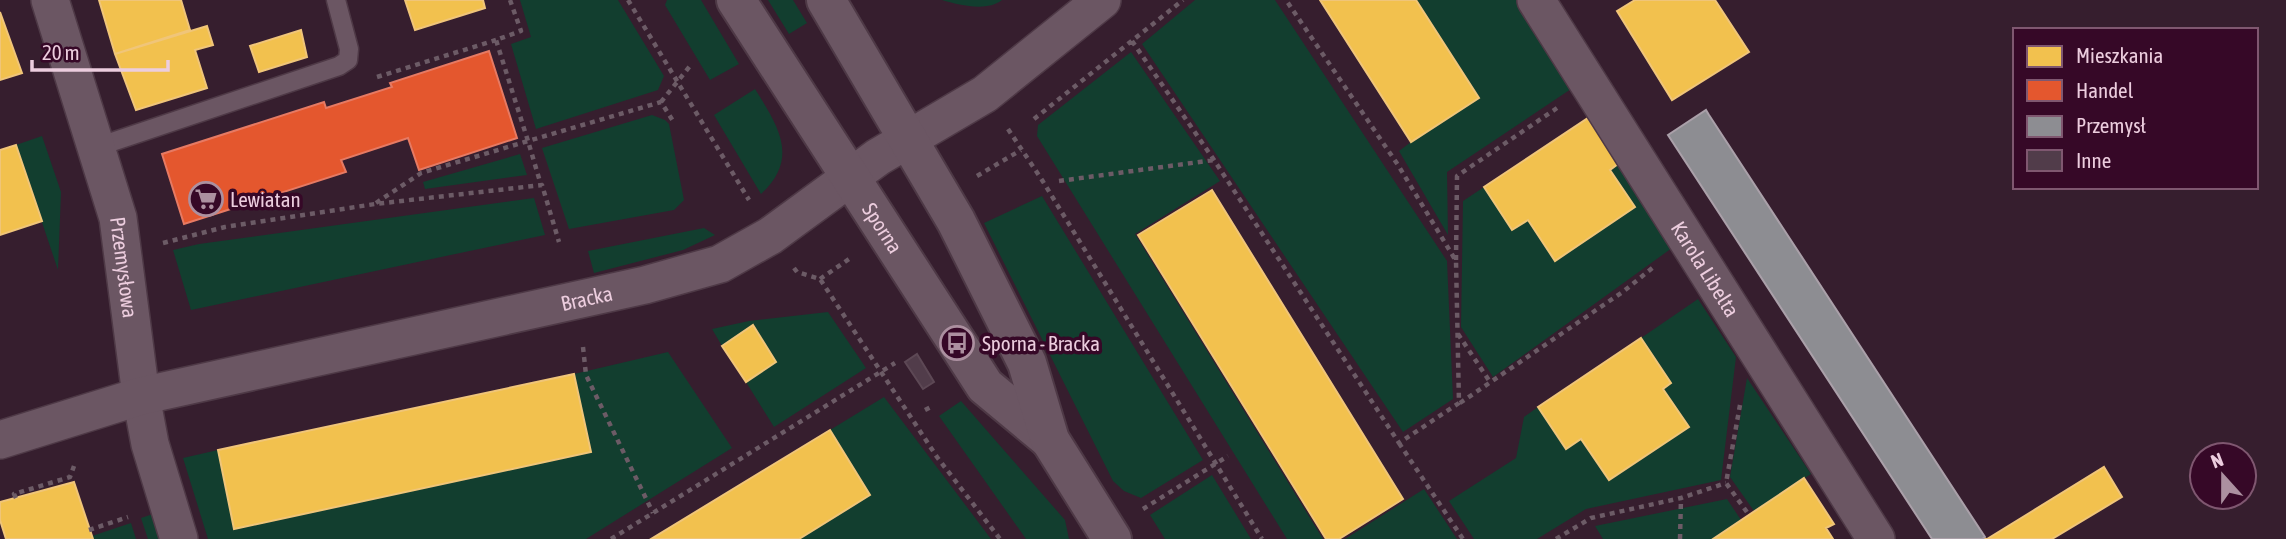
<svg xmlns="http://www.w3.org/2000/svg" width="2286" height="539" viewBox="0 0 2286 539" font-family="'Asap Condensed',sans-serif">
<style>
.green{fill:#123e2f}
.homes{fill:#f2c14e;stroke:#f0c579;stroke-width:2}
.shops{fill:#e4572e;stroke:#e67a63;stroke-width:2}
.industry{fill:#8d8d92;stroke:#aaa0a9;stroke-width:2}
.building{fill:#513c4a;stroke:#5d4855;stroke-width:2}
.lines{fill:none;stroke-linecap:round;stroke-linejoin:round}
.service-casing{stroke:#4e3946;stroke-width:21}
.minor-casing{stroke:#4e3946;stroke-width:40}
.tertiary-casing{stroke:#4e3946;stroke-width:42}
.path{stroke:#6c5b66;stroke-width:4.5;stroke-dasharray:5 5;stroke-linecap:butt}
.service{stroke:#6b5663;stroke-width:18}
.minor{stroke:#6b5663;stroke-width:37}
.tertiary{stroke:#6b5663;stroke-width:38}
.labels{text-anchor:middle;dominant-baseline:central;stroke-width:7;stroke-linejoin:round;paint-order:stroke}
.poi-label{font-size:21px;fill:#eccdde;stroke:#360827;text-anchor:start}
.street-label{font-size:21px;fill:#eccdde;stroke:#360827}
</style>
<rect width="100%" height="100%" fill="#361e2e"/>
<path class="green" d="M520,0h98l46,76 -6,14 -122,39 -25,-85 20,-7z
M667,0h34l38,64 -29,16 -45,-75z
M768,0h25l14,23 -18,11z
M942,0h60c-15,12 -43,5 -60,0z
M1195,0h80l172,261 6,138 -50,33 -261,-388z
M1416,0h102l56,87 -127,85 1,63 -49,-84 12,-9z
M1131,52l89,129 -85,53 188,305h-36l-250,-403 1,-11z
M755,89c23,37 45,69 6,105l-47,-79z
M652,115l13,5 4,4 15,76 -10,10 -105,19 -27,-81z
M1594,115l78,133 -179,129 -32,-50 2,-126 21,-14 44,33 27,41 79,-53 -24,-38 -22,-52z
M42,136l19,56 -3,78 -42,-125z
M520,154l7,21 -102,14 -2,-7z
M1042,196l161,264 -62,38 -17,-7 -11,-10 -129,-258z
M534,198l11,37 -354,75 -18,-60 26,-6z
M704,228l11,7 -32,15 -89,23 -6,-22z
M1698,299l38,58 -15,123 -135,29 -49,30h-63l-25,-38 67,-43 8,-41 14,-10 28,42 15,-10 28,41 79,-52 -25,-39 8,-6 -30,-45z
M828,312l38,56 -92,59 -28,-45 30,-21 -23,-36 -31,21 -10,-17 37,-8z
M668,352l64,96 -146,91h-378l-25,-81 35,-8 16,78 357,-76 -17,-78z
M1747,378l64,96 -57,37 -24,-34z
M884,397l107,142h-192l71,-44 -40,-65z
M961,401l104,119 4,19h-43l-87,-123z
M1212,475l39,64h-86l-15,-24z
M1424,489l33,50h-112z
M1727,499l14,21 -28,19h-110l-8,-13z
M159,512l8,27h-19l-7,-21z
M131,523l5,16h-43l-1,-3z"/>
<path class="homes" d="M99,0h82l9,30 -75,24z
M405,0h78l2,8 -70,22z
M1320,0h96l63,98 -68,44z
M1635,0h80l34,52 -77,48 -55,-89z
M0,12l22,61 -22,7z
M207,26l6,19 -18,5 12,38 -71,22 -21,-56z
M301,30l6,27 -48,15 -9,-26z
M1588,118l30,46 -8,6 25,37 -80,54 -27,-41 -16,10 -28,-43z
M16,145l26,76 -42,14v-85z
M1212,190l191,309 -64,40h-13l-188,-304z
M753,325l23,37 -30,20 -24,-36z
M1641,338l30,45 -8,6 26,38 -80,53 -28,-41 -15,10 -28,-42z
M574,374l17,78 -357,77 -16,-79z
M830,430l40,65 -71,44h-148z
M2104,467l18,30 -70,42h-70h5z
M1804,478l30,46 -8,4 7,11h-120z
M74,482l19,57h-87l-6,-19v-18z"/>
<path class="shops" d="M489,51l28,87 -98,32 -11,-32 -67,22 5,12 -162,52 -22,-70 162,-52 2,6 66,-21 -2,-4z"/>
<path class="industry" d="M1706,110l3,5 276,422 -3,2h-50l-264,-404z"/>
<path class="building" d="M917,354l17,28 -11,7 -18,-27z"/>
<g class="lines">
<g class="service-casing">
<path id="service" d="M97,147l242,-81 9,-6 1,-11 -13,-49"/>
</g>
<g class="minor-casing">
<g id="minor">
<path id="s1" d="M50,0l68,218 23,178 9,48 29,95"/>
<path id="s2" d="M1536,0l340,539"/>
<path id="s3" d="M0,440l141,-44 504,-111 75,-21 50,-28 108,-79 107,-63 117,-94"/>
</g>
</g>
<g class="tertiary-casing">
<g id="tertiary">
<path id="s4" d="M736,0l249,386 65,54"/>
<path d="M826,0l130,221 71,142 23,77 62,99"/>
</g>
</g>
<path class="path" d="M510,0l11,31 -25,9 32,101 133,-39 12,19
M628,0l121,200
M1132,41l82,119 185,283 60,-40 -3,-142 -58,-96 -112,-165
M377,77l119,-37
M661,102l29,-36
M1034,119l149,-119
M1008,129l34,51 220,359
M977,176l44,-26
M1059,181l155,-21
M376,203l45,-30 107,-32 13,44
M163,243l62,-16 150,-23 167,-19 17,57
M1456,260l1,-84 100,-68
M794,268l3,4 23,7 117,178 63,82
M820,279l32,-22
M1458,334l32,48
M583,347l3,28 67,138
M1460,403l164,-112 32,-26
M1740,405l-14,78 23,32
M925,410l6,-3
M1399,443l64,96
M16,498l-2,-4 56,-17 4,-11
M1143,509l85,-53
M89,530l39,-13
M611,539l284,-176
M1556,539l35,-21 90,-20 45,-15
M1680,539l1,-41"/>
<use href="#service" class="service"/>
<use href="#minor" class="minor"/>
<use href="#tertiary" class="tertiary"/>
</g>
<defs>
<g id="supermarket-ring" transform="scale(1.75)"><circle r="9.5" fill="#360827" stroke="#ac90a0" stroke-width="1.5"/><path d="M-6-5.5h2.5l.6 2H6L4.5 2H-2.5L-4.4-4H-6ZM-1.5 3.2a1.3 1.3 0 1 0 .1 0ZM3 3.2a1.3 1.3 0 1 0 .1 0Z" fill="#ac90a0"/></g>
<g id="bus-ring" transform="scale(1.75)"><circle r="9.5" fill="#360827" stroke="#ac90a0" stroke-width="1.5"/><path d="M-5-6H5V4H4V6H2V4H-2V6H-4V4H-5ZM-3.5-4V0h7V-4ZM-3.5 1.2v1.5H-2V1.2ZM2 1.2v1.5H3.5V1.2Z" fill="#ac90a0"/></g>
</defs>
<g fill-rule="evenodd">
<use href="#supermarket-ring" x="206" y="199"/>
<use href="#bus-ring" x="957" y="343"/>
</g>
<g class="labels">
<g class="poi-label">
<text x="230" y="199">Lewiatan</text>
<text x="982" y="343">Sporna - Bracka</text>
</g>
<g class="street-label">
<text stroke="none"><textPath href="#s4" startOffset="271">Sporna</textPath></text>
<text stroke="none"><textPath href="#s1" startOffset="278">Przemysłowa</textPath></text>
<text stroke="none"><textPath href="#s2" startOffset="318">Karola Libelta</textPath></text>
<text stroke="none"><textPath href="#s3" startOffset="604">Bracka</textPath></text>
</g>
</g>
<rect x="2013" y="28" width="245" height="161" fill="#360827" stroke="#7f5770" stroke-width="2"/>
<rect x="2027" y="46" width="35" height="21" fill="#f2c14e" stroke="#7f5770" stroke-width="2"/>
<text x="2076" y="63" font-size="21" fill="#eccdde">Mieszkania</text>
<rect x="2027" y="80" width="35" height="21" fill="#e4572e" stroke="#7f5770" stroke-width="2"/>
<text x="2076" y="98" font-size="21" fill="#eccdde">Handel</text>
<rect x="2027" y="116" width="35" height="21" fill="#8d8d92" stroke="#7f5770" stroke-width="2"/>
<text x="2076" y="133" font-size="21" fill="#eccdde">Przemysł</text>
<rect x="2027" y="150" width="35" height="21" fill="#513c4a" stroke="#7f5770" stroke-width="2"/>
<text x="2076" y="168" font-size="21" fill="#eccdde">Inne</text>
<g transform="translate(2223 476) rotate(339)"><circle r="33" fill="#360827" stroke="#7f5770" stroke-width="2"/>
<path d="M0-5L12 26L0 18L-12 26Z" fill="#ac90a0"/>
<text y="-10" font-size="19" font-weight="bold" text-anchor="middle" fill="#eccdde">N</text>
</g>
<path d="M32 60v10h136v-10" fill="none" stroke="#eccdde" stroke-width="3.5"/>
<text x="42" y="60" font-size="21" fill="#eccdde" stroke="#360827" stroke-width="5" paint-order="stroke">20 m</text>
</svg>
